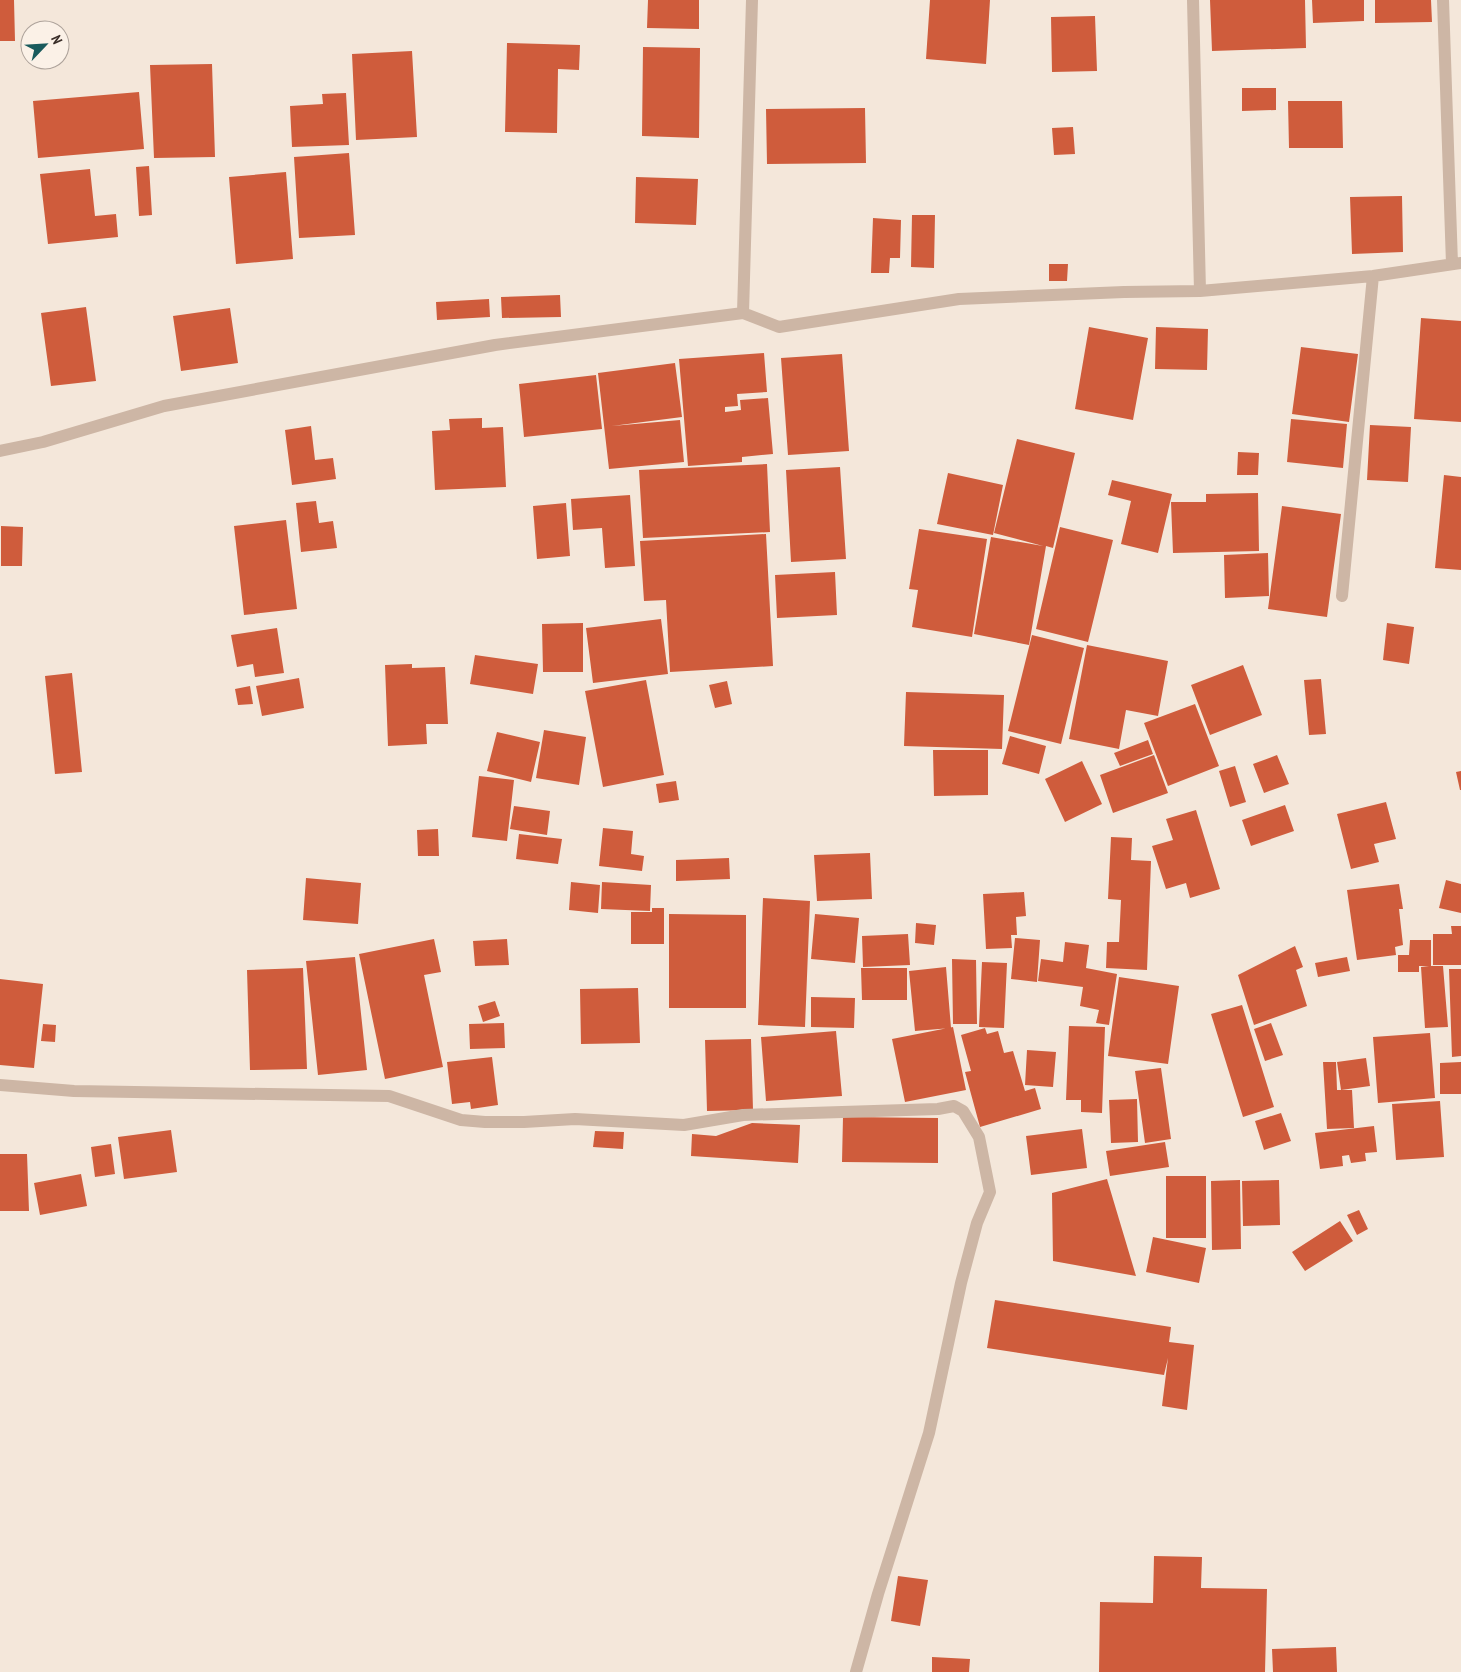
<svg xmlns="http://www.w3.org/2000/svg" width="1461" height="1672" viewBox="0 0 1461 1672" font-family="'PT Sans Narrow',sans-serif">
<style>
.building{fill:#cf5c3c}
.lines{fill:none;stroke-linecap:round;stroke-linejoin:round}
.minor{stroke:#cdb6a5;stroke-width:12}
</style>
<rect width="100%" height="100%" fill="#f4e7da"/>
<path class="building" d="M0,0h14l1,41h-15z
M648,0h51v29l-52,-1z
M930,0h60l-4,64 -60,-5z
M1210,0h95l1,48 -94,3z
M1312,0h52v21l-51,2z
M1375,0h56l1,22 -57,1z
M1095,16l2,55 -45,1 -1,-55z
M507,43l73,2 -1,25 -21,-1 -1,64 -52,-1z
M643,47l57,1 -1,90 -57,-2z
M412,51l5,86 -61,3 -4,-86z
M212,64l3,93 -61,1 -4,-93z
M1242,88h34v22l-34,1z
M139,92l5,57 -106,9 -5,-57z
M346,93l3,52 -57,2 -2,-41 33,-2 -1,-10z
M1288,101h54l1,47h-54z
M865,108l1,55 -99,1 -1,-55z
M1073,127l2,27 -21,1 -2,-27z
M349,153l6,82 -56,3 -5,-81z
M149,166l3,49 -13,1 -3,-49z
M90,169l5,47 21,-2 2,23 -70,7 -8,-70z
M286,172l7,87 -57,5 -7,-87z
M636,177l62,2 -2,46 -61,-2z
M1402,196l1,56 -51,2 -2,-57z
M912,215h23l-1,53 -23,-1z
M873,218l28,2 -1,38h-10l-1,15h-18z
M1049,264h19l-1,17h-18z
M560,295l1,22 -59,1 -1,-21z
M489,299l1,18 -53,3 -1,-18z
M86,307l10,74 -45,5 -10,-73z
M230,308l8,55 -57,8 -8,-55z
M1421,318l40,3v101l-47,-3z
M1089,327l59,11 -15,82 -58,-11z
M1156,327l52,2 -1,41 -52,-1z
M1301,347l57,7 -9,68 -57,-8z
M764,353l3,39 -30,2 1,12 -13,1v5l16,-2 -1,-10 28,-2 5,56 -31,3v5l-54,4 -9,-107z
M842,354l7,97 -61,4 -7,-97z
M675,363l7,54 -70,9 68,-6 4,42 -75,7 -11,-96z
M596,375l6,54 -78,8 -5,-53z
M482,418v10l21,-1 3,60 -71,3 -3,-59 18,-1 -1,-11z
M1291,419l56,5 -4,44 -56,-6z
M1370,425l41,2 -3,55 -41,-2z
M311,426l4,34 18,-2 3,21 -44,6 -7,-55z
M1017,439l58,14 -22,95 -7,-2 -17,99 -55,-11 17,-97 52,9 -49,-13z
M1238,452l21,1 -1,22h-21z
M767,464l3,68 -127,6 -4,-68z
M840,467l6,92 -55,3 -5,-92z
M948,473l55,12 -10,50 -56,-11z
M1444,475l17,2v93l-26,-2z
M1112,480l60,14 -14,59 -37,-9 10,-43 -23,-6z
M1258,493l1,58 -86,2 -2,-51h35v-8z
M630,495l5,71 -30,2 -3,-40 -29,2 -2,-31z
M316,501l3,22 14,-2 4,27 -36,4 -5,-49z
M566,503l4,53 -33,3 -4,-53z
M1282,506l59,8 -14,103 -59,-8z
M286,520l11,89 -53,6 -10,-89z
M1,526l22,1 -1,39h-21z
M1060,527l53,13 -25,102 -52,-13z
M919,529l68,10 -15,98 -60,-10 6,-37 -9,-1z
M766,534l7,132 -103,6 -4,-72 -22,1 -4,-60z
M1268,553l1,43 -44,2 -1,-43z
M835,572l2,43 -60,3 -2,-43z
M661,619l7,55 -75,9 -7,-55z
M583,623v49h-40l-1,-48z
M1387,623l27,4 -5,37 -26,-4z
M277,628l7,45 -29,4 -2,-13 -16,3 -6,-32z
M1032,635l52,13 -23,96 -53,-13z
M1087,645l81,16 -10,55 -32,-6 -7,39 -50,-10z
M475,655l63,9 -5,30 -63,-10z
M412,664v4l33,-1 3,57h-22l1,20 -39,2 -3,-81z
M1243,665l19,50 -52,20 -19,-50z
M72,673l10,99 -27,2 -10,-98z
M299,678l5,30 -42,8 -6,-30z
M1321,679l5,55 -17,1 -5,-55z
M646,680l18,95 -61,12 -18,-96z
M727,681l5,23 -17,4 -6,-23z
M250,686l3,18 -15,1 -3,-16z
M906,692l98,3 -2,54 -98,-3z
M1195,704l24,62 -51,20 -24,-63z
M544,730l42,7 -7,48 -43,-7z
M497,732l43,10 -9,40 -44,-11z
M1010,736l36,10 -7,28 -37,-10z
M1148,740l5,14 -33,12 -6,-13z
M933,750h55v45l-54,1z
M1154,755l14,38 -55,20 -13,-38z
M1277,755l12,29 -25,9 -11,-29z
M1082,761l20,43 -37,18 -20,-43z
M1235,766l11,36 -16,5 -11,-36z
M1461,771v19h-1l-4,-18z
M479,776l35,4 -7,61 -35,-4z
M676,781l3,19 -20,3 -3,-19z
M1386,802l10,37 -22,5 5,18 -28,7 -14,-55z
M1285,805l9,26 -43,15 -9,-26z
M514,806l36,5 -3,24 -37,-6z
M1196,810l24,79 -30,9 -4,-15 -20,6 -14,-43 21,-6 -7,-21z
M603,828l30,3 -2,23 13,2 -2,15 -43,-5z
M438,829l1,27h-21l-1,-26z
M519,834l43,5 -4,25 -42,-5z
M1111,837l21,1 -1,22 20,1 -4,109 -41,-2 1,-26h12l2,-42 -13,-1z
M870,853l2,46 -55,2 -3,-46z
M729,858l1,21 -54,2v-21z
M306,878l55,5 -3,41 -55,-4z
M1446,880l15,4v29l-22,-5z
M571,882l29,3 -2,28 -29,-3z
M602,882l49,3 -1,26 -49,-2z
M1399,884l4,25h-4l4,36 -8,2 1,8 -39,5 -10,-70z
M1024,892l2,24 -10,1 1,18h-6l1,13 -26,1 -3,-55z
M763,898l47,3 -5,126 -47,-2z
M652,908h12v36h-33v-32h21z
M669,914l77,1v93h-77z
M815,914l44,4 -4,45 -44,-4z
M916,923l20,2 -2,20 -19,-2z
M1451,926h10v39h-28v-31h19z
M908,934l2,31 -47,2 -1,-31z
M1015,938l25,2 -3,42 -26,-3z
M434,939l7,33 -17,3 19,92 -58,12 -26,-125z
M507,939l2,26 -34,1 -2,-25z
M1410,940h21v26h12l5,61 -23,1 -4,-61 8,-1h-10v6h-21v-17h11z
M1065,942l24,3 -3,23 31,6 -8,51 -13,-2 3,-13 -19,-4 3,-19 -45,-6 3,-22 22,3z
M1295,946l8,21 -7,3 11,36 -53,19 -16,-50z
M355,957l12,113 -49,5 -12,-114z
M1347,957l3,14 -32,6 -3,-14z
M952,959l24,1 1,64h-24z
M982,962l25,1 -3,65 -25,-1z
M946,967l5,61 -36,3 -6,-60z
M303,968l4,101 -57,1 -3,-100z
M861,968h46v32h-45z
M1449,969h12v87l-9,1z
M1119,977l60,9 -11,78 -60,-8z
M0,979l43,5 -9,84 -34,-3z
M638,988l2,55 -59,1 -1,-55z
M811,997l44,1 -1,30 -43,-1z
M495,1001l5,15 -17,6 -5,-16z
M1242,1005l32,102 -31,10 -32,-103z
M504,1023l1,25 -35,1 -1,-25z
M1271,1023l12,32 -18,6 -11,-32z
M43,1024l13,1 -1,17 -14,-1z
M1069,1026l36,1 -3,86 -21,-1v-12h-15z
M953,1027l13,63 -61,12 -13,-63z
M985,1028l2,6 11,-3 6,22 9,-2 12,40 10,-3 6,21 -61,18 -15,-55 6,-1 -10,-36z
M836,1031l6,65 -76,5 -5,-64z
M1430,1033l5,65 -57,5 -5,-66z
M751,1039l2,71 -46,1 -2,-71z
M1027,1050l29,2 -3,35 -28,-2z
M492,1057l6,48 -27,4 -1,-7 -18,2 -5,-42z
M1366,1058l4,28 -29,4 -4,-28z
M1323,1062h13l1,28h15l2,38 -27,1z
M1461,1062v32h-21v-31z
M1161,1068l10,71 -26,4 -10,-72z
M1137,1099l1,43 -27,1 -2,-43z
M1440,1101l4,56 -48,3 -4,-56z
M1281,1113l10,28 -27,9 -9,-29z
M843,1117l95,1v45l-96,-1z
M752,1123l48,2 -2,38 -107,-7 1,-22 24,2z
M1374,1126l3,26 -12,1 1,8 -15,2 -2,-8 -7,1 1,10 -23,3 -5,-36z
M1082,1129l5,39 -56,7 -5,-39z
M171,1130l6,42 -53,7 -6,-42z
M595,1131l29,1 -1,17 -30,-2z
M1165,1142l4,25 -59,9 -4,-25z
M111,1144l4,30 -20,3 -4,-30z
M0,1154h27l2,57h-29z
M81,1174l6,32 -47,9 -6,-32z
M1166,1176h40v62h-40z
M1107,1179l29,97 -83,-15 -1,-68z
M1240,1180l1,69 -29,1 -1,-69z
M1279,1180l1,45 -37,1 -1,-45z
M1359,1210l9,19 -11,6 -10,-20z
M1340,1221l13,20 -48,30 -13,-19z
M1153,1237l53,11 -7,35 -53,-11z
M995,1300l176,27 -2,15 25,3 -7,65 -25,-4 6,-48 -4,17 -177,-27z
M1154,1556l48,1 -1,31 66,1 -2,83h-166l1,-70 53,1z
M898,1576l30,4 -8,46 -29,-5z
M1336,1647l1,25h-64l-1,-23z
M932,1657l38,2 -1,13h-37z"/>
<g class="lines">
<path class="minor" d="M1193,0l7,291
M1443,0l9,264
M743,313l9,-313
M0,451l43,-9 121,-36 331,-61 248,-32 36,14 180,-28 165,-7 76,-1 173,-15 88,-13
M1342,596l31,-320
M0,1085l74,6 315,5 72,24 24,2h39l51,-3 109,6 59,-10 195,-6 16,-3 9,5 16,26 11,55 -13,31 -16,60 -32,150 -51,161 -22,78"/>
</g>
<g transform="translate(45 45) rotate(65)"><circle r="24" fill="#fbf1e7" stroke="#ada29a"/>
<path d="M0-4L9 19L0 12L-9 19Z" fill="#195a5c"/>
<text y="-8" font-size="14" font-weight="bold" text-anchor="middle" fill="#382c27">N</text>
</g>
</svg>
